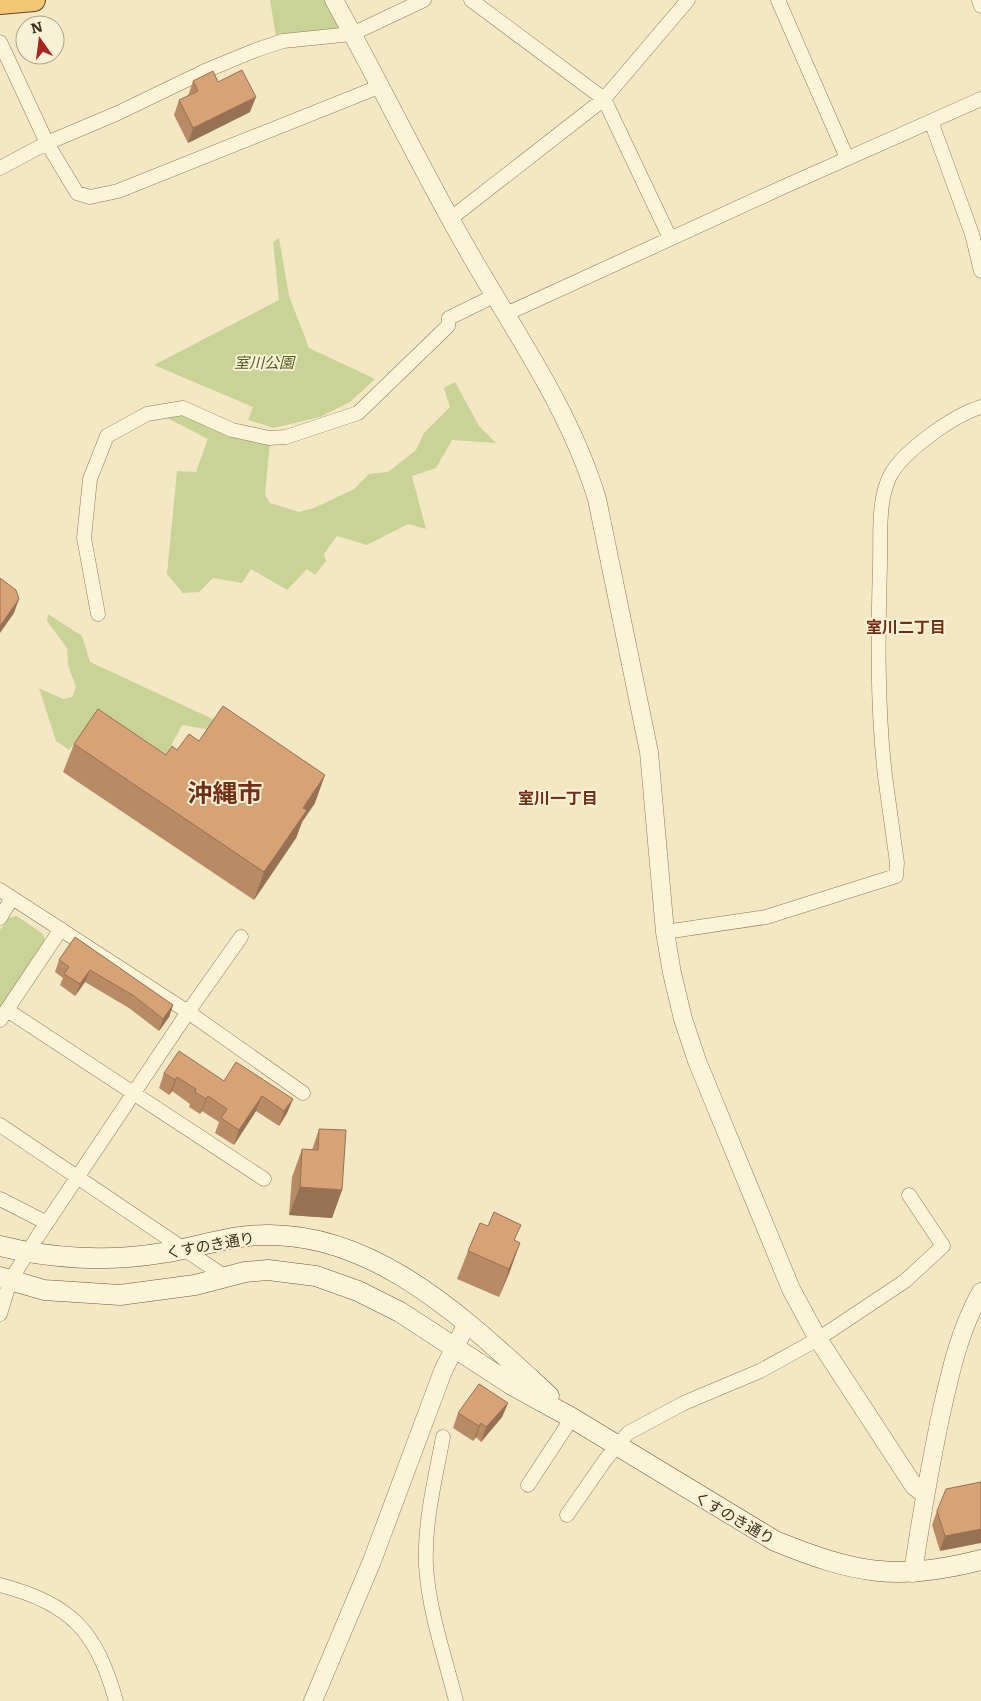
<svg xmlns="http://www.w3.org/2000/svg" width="981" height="1701" viewBox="0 0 981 1701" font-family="Literata,'Noto Sans JP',serif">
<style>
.green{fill:#c9d396}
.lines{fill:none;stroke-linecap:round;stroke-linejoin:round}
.minor-casing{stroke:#917958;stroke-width:15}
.tertiary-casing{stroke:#917958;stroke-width:19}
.secondary-casing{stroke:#72593b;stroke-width:21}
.trunk-casing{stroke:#5e462c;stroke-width:24}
.minor{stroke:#fcf4d9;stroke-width:14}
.tertiary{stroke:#fcf4d9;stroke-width:18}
.secondary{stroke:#fcf4d9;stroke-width:20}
.trunk{stroke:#f2c672;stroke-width:22}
.wall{fill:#b88b65}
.shaded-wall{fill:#967153}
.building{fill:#d6a276;stroke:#967153}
.labels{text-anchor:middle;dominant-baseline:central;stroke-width:4;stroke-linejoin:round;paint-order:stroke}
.park-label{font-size:15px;font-style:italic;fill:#4c5e22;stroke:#f9f1d5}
.street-label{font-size:15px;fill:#3f2f1d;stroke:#f9f1d5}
.neighbourhood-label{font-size:16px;font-weight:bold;fill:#712f18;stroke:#f9f1d5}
.town-label{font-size:25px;font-weight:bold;fill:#712f18;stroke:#f9f1d5}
</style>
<rect width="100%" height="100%" fill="#f3e7c4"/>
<path class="green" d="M270,0h63l19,34 -75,9z
M279,238l10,58 20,52 66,31 -25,23 -30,15 -46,11 -26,-8 5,-13 -99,-42 125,-65 -6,-58z
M455,382l24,44 17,17 -44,-3 -16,28 -24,8 14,53 -18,-5 -41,21 -30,-9 -13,18 2,7 -11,14 -8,-6 -20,21 -36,-21 -9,14 -29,-5 -14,14 -16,1 -16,-19 10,-103 19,1 12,-33 -45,-23 18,-4 89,30 -5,53 5,8 29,9 15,-4 40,-19 15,-15 19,-2 28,-22 8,-17 26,-26 -6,-19z
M48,614l34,22 8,26 125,58 51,48 -60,-39 -24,-4 -28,53 -71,-46 -14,18 -13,-9 -17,-53 24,11 9,-2 4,-10 -8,-22 -1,-17 -20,-27z
M17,916l26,18 3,9 -46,67v-80l8,-12z"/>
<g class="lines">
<g class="minor-casing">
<path id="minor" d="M471,0l133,99 66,139
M778,0l69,158
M979,0l2,6
M0,42l47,101 30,50 13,4 28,-6 263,-105
M931,121l41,113 9,37
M0,168l47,-25 71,-30 87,-42 51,-21 27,-9 69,-7 72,-34
M450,219l154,-120 84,-99
M506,314l275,-126 200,-89
M98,614l-14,-76 6,-59 17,-43 40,-22 36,-6 49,22 37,8 17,-1 72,-24 90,-87 1,-8 45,-22
M0,890l188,122 115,81
M0,918l12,-20
M665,932l101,-15 130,-41 1,-13c-4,-29 -8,-58 -12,-87 -8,-70 -7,-142 -5,-212 1,-28 -3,-64 11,-90 14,-24 63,-59 90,-67
M7,1010l257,169
M0,1020l61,-91
M0,1125l224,151
M0,1199l47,24
M0,1314l10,-33 28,-45 150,-224 53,-75
M443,1437c-8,43 -19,86 -17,129 3,46 19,91 30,135
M528,1485l44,-67
M567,1515l39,-56 22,-26 56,-30 76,-32 58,-32 87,-58 38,-35 -34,-51
M0,1585c71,19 96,45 116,116"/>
</g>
<g class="tertiary-casing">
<path id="tertiary" d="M334,0c45,82 86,166 132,247 47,83 103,160 131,252l52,253 16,180 7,41 11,46 14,42 94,228 27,50 96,147 10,8
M913,1573c7,-50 16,-100 26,-150 10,-45 19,-90 42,-131
M313,1701l59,-140 71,-190 24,-48"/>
</g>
<g class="secondary-casing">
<path id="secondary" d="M0,1246c51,13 109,16 162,7 26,-4 51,-12 78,-16 124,-18 225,82 309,159
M0,1277l44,13 76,5 75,-10 50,-13 23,-2 48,6 42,15 42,21 112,73 60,33 203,123c79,32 122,41 206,19"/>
</g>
<g class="trunk-casing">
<path id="trunk" d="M0,3l34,-3"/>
</g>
<use href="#minor" class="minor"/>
<use href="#tertiary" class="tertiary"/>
<use href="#secondary" class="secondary"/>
<use href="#trunk" class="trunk"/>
</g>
<path class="wall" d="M193,81l25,1 32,30 -62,31 -14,-28 5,-15 9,-4z
M199,741l116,62 -13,19 -6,16 -42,62 -191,-128 11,-28 92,11z
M75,937l98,68 -4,12 -10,14 -30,-23 -44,-26 -10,14 -15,-11 3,-7 -8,-6 4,-12z
M164,1073l60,8 69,18 -6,14 -8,13 -23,-15 -22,34 -19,-12 4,-11 -17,-11 -2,3 -11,-7 1,-3 -18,-13 -3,4 -10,-7z
M319,1129l23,61 -10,28 -43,-3 3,-38 10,-28 10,1z
M488,1226l28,15 -6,30 -11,26 -42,-18 11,-28z
M508,1403l-6,14 -21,25 -5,-5 -3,4 -20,-13 5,-15z
M981,1482l-41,69 -8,-26 5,-14z"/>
<path class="shaded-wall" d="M256,97l-6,15 -62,31 5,-15z
M19,599l-5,14 -14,20v-7z
M325,775l-10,28 -13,19 -6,16 -42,62 10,-28 39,-64z
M90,970l-5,12 -10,14 5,-12z
M173,1005l-4,12 -10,14 4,-12z
M177,1077l-5,14 -3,4 6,-15z
M208,1096l-6,15 -2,3 6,-15z
M262,1096l-6,15 -22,34 5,-15z
M293,1099l-6,14 -8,13 5,-15z
M300,1187l42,3 -10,28 -43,-3z
M520,1243l-10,28 -11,26 10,-28z
M508,1403l-6,14 -21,25 5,-15z
M481,1423l-5,14 -3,4 6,-15z
M981,1529v14l-41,8 5,-15z"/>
<path class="building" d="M242,70l14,27 -63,31 -14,-28 19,-9 -5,-10 20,-10 5,11z
M0,578l16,12 3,9 -19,27z
M223,706l102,69 -22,33 4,2 -43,62 -190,-128 24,-35 68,46 6,-9 5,4 12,-16 10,7z
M75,937l98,68 -10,14 -29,-23 -44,-26 -10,14 -16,-10 5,-7 -10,-7z
M179,1051l45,30 12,-19 57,37 -9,12 -22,-15 -23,34 -18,-12 6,-9 -19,-13 -2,3 -11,-7 1,-3 -19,-12 -2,3 -11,-7z
M319,1129l27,1 -4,60 -42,-3 2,-38 16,1z
M494,1212l27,13 -7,15 6,3 -11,26 -41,-18 12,-28 8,3z
M479,1384l29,19 -22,24 -5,-4 -2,3 -21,-13z
M981,1482v47l-36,7 -8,-25 9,-22z"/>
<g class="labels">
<g class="park-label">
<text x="264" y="361">室川公園</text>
</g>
<g class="street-label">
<text transform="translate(210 1244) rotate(-10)">くすのき通り</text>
<text transform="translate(735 1517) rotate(30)">くすのき通り</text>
</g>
<g class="neighbourhood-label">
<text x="906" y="626">室川二丁目</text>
<text x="558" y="797">室川一丁目</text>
</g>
<g class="town-label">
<text x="225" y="791">沖縄市</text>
</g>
</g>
<g transform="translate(40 40) rotate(346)"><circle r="24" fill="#f9f1d5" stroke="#afa38b"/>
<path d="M0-4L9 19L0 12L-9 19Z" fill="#a72620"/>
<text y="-8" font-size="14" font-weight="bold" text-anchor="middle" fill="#3f2f1d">N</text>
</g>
</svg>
